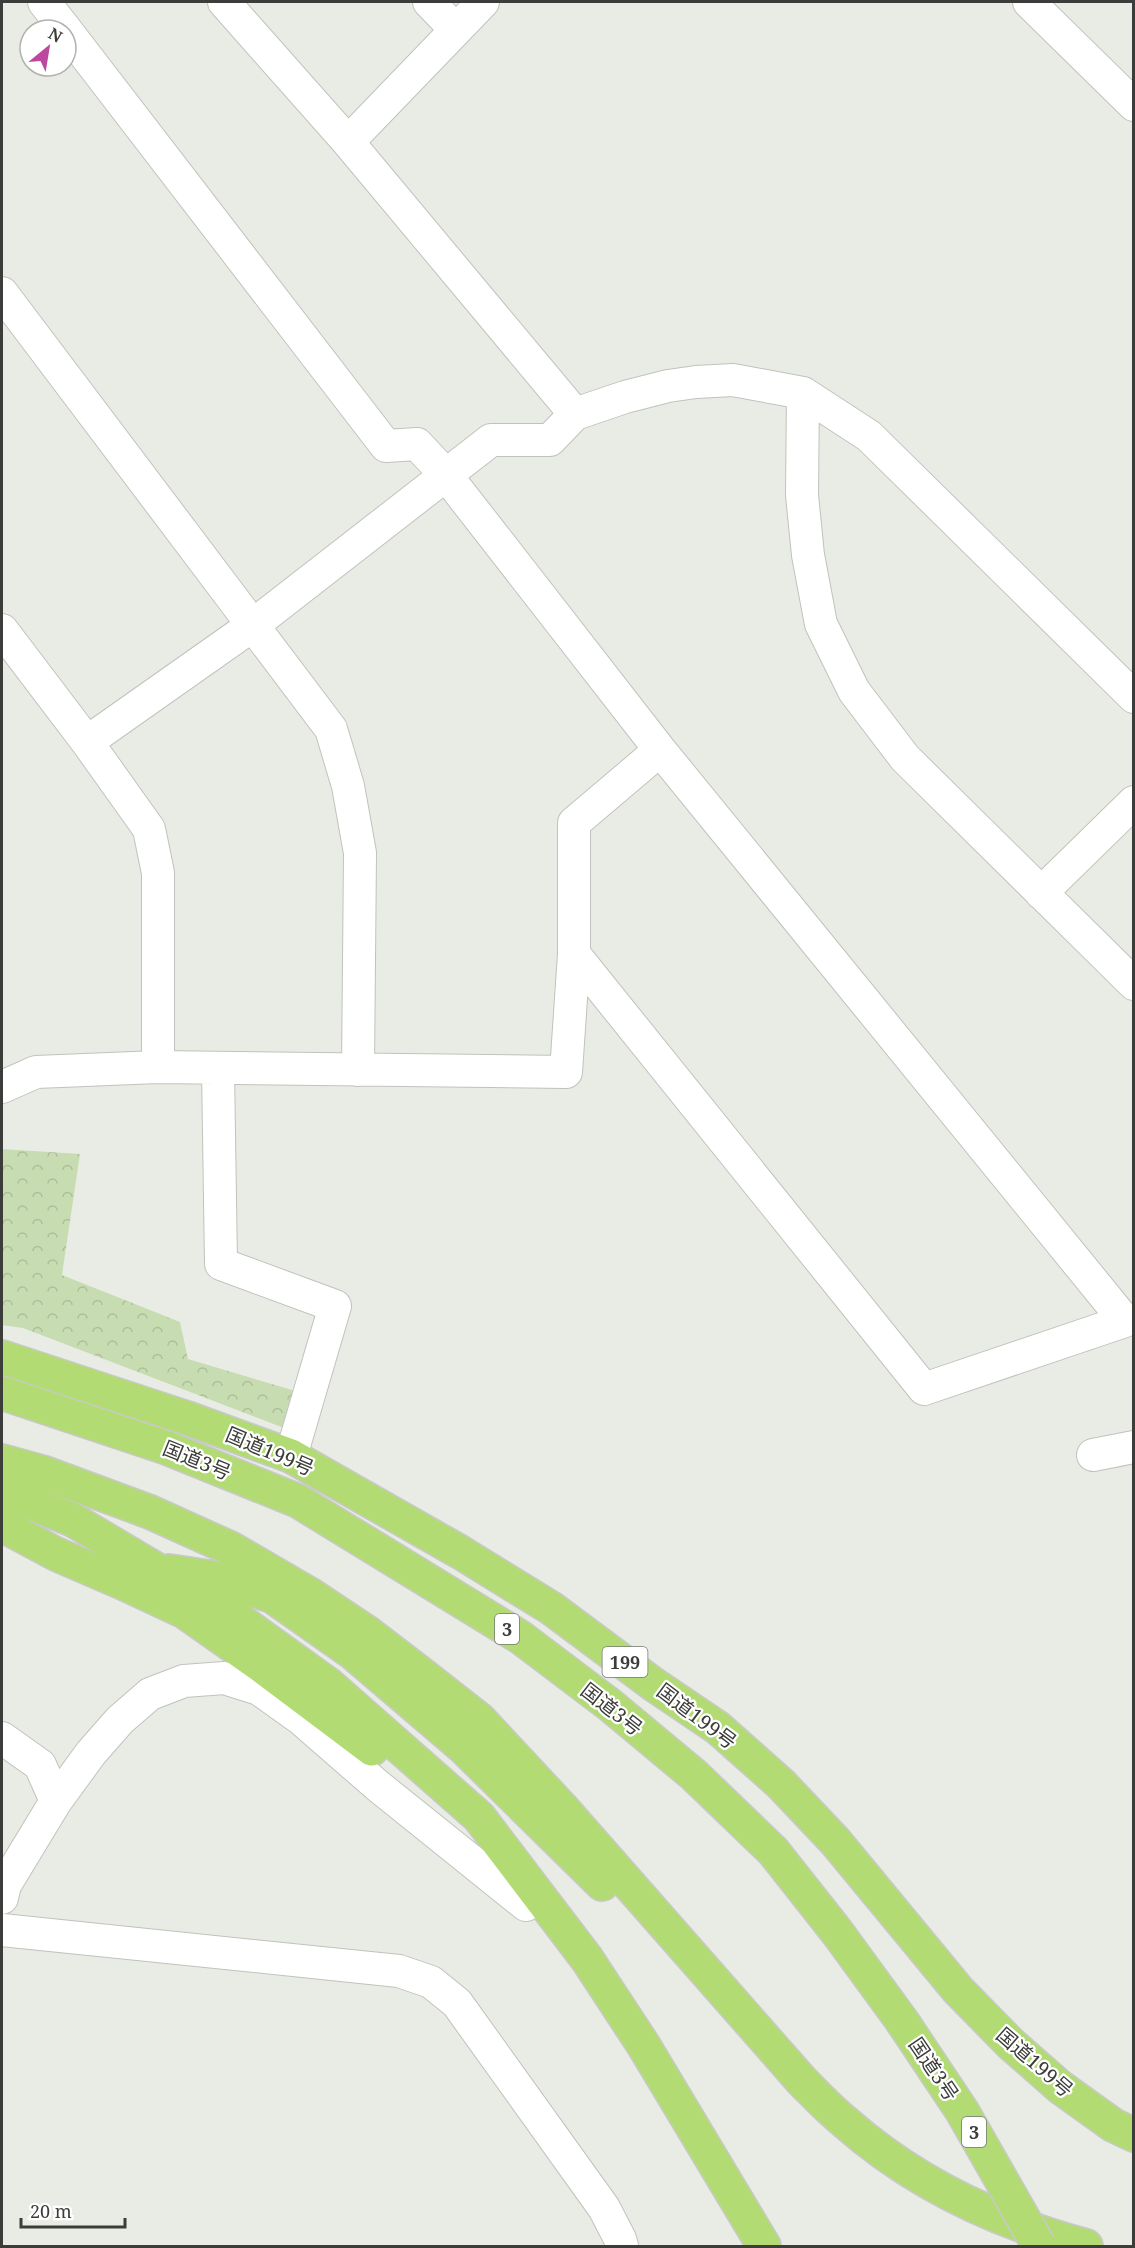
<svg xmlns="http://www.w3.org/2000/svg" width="1135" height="2248" viewBox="0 0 1135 2248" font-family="'Noto Serif','Noto Sans JP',serif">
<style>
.forest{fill:url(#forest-crowns)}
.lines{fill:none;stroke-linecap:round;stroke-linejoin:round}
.minor-casing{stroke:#c0c3bd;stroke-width:34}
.trunk-casing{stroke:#c8c9c8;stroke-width:36}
.minor{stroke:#fff;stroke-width:32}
.trunk{stroke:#b2dc73;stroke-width:33}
.trunk-bridge-casing{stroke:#c8c9c8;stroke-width:36;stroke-linecap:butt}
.trunk-bridge{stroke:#b2dc73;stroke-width:33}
.labels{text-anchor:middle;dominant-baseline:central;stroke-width:4.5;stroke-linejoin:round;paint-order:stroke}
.shield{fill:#fff;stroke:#767775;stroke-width:1.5}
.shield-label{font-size:18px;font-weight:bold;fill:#3c3d3a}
.street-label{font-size:20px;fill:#3c3d3a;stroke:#fff}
</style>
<defs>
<pattern id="forest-crowns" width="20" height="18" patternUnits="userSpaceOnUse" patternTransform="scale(1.5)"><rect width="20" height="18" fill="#c8dcb2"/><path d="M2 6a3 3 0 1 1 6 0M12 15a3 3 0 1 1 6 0" fill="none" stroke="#adbe9a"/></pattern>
</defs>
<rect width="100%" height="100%" fill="#e9ece5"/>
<path class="forest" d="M2,1149l78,5 -18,121 118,47 8,37 131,39 -9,40 -287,-110 -21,-3z"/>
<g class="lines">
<g class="minor-casing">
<path id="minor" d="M44,2l22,28
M224,2l124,140 227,272
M429,2l26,27
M1029,2l105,103
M66,30l320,416 31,-2 29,31 214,275 465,571 -201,68 -350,-435
M348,142l135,-140
M2,293l329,436 17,57 12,67 -2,217
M803,393l-1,102 6,60 13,69 33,67 51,67 229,226
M2,630l85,112 62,87 9,44v194
M87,742l166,-117 238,-185h59l25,-26 50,-17 43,-11 28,-4 37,-2 70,13 66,43 265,261
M1041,893l93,-91
M218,1069l3,195 114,42 -44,150
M2,1087l34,-15 122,-5 408,5 8,-118v-131l86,-73
M1093,1455l41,-8
M2,1738l38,27 16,36
M2,1898l3,-13 51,-84 35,-48 29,-33 30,-26 34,-13 40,-3 35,11 42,30 77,67 148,119
M2,1930l397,41 32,11 26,21 147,205 16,31 2,7"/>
</g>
<g class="trunk-casing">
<path id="trunk" d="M2,1357l185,61 104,38 169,96 91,56 102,76 65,44 63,56 54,57 123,149 53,54 49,43 53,38 21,10
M2,1393l165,55 131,53 222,136 90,68 84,70 79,76 64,81 65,89
M2,1461l40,11 108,40 82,37 79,46 57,38 51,39 61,48 82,88 240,273c14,14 28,29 43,41 70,62 152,100 241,124
M2,1491l71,29 155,92 100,72 151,133 108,142 57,87 120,200
M2,1525l54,29 67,29 62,29 78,55 109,82
M169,1571l46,7 57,18 81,57 110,94 139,137"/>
</g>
<use href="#minor" class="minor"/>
<use href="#trunk" class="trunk"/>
<g class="trunk-bridge-casing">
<path id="trunk-bridge" d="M902,2021l60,90 77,135"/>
</g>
<use href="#trunk-bridge" class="trunk-bridge"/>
</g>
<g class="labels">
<g class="shield">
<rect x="495" y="1614" width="24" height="30" rx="4.5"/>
<rect x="602.5" y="1647" width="45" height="30" rx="4.5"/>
<rect x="962" y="2117" width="24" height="30" rx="4.5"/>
</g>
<g class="shield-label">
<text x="507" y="1629">3</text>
<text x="625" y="1662">199</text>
<text x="974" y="2132">3</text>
</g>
<g class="street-label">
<text transform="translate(270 1451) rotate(23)">国道199号</text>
<text transform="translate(197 1460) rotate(22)">国道3号</text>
<text transform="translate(612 1709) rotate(38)">国道3号</text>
<text transform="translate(697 1716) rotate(37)">国道199号</text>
<text transform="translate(1035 2062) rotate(41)">国道199号</text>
<text transform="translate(934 2069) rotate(56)">国道3号</text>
</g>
</g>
<rect width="1135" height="2248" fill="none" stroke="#3c3d3a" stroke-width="6"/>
<g transform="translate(48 48) rotate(30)"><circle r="28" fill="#ffffff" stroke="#b1b1b0" stroke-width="1.5"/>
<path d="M0-4.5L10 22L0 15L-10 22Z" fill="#bd48a0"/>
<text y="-9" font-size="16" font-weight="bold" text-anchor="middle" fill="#3c3d3a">N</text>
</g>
<path d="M21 2218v9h104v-9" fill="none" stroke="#3c3d3a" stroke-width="3"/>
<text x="30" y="2218" font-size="18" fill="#3c3d3a" stroke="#ffffff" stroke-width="4.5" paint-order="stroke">20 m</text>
</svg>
